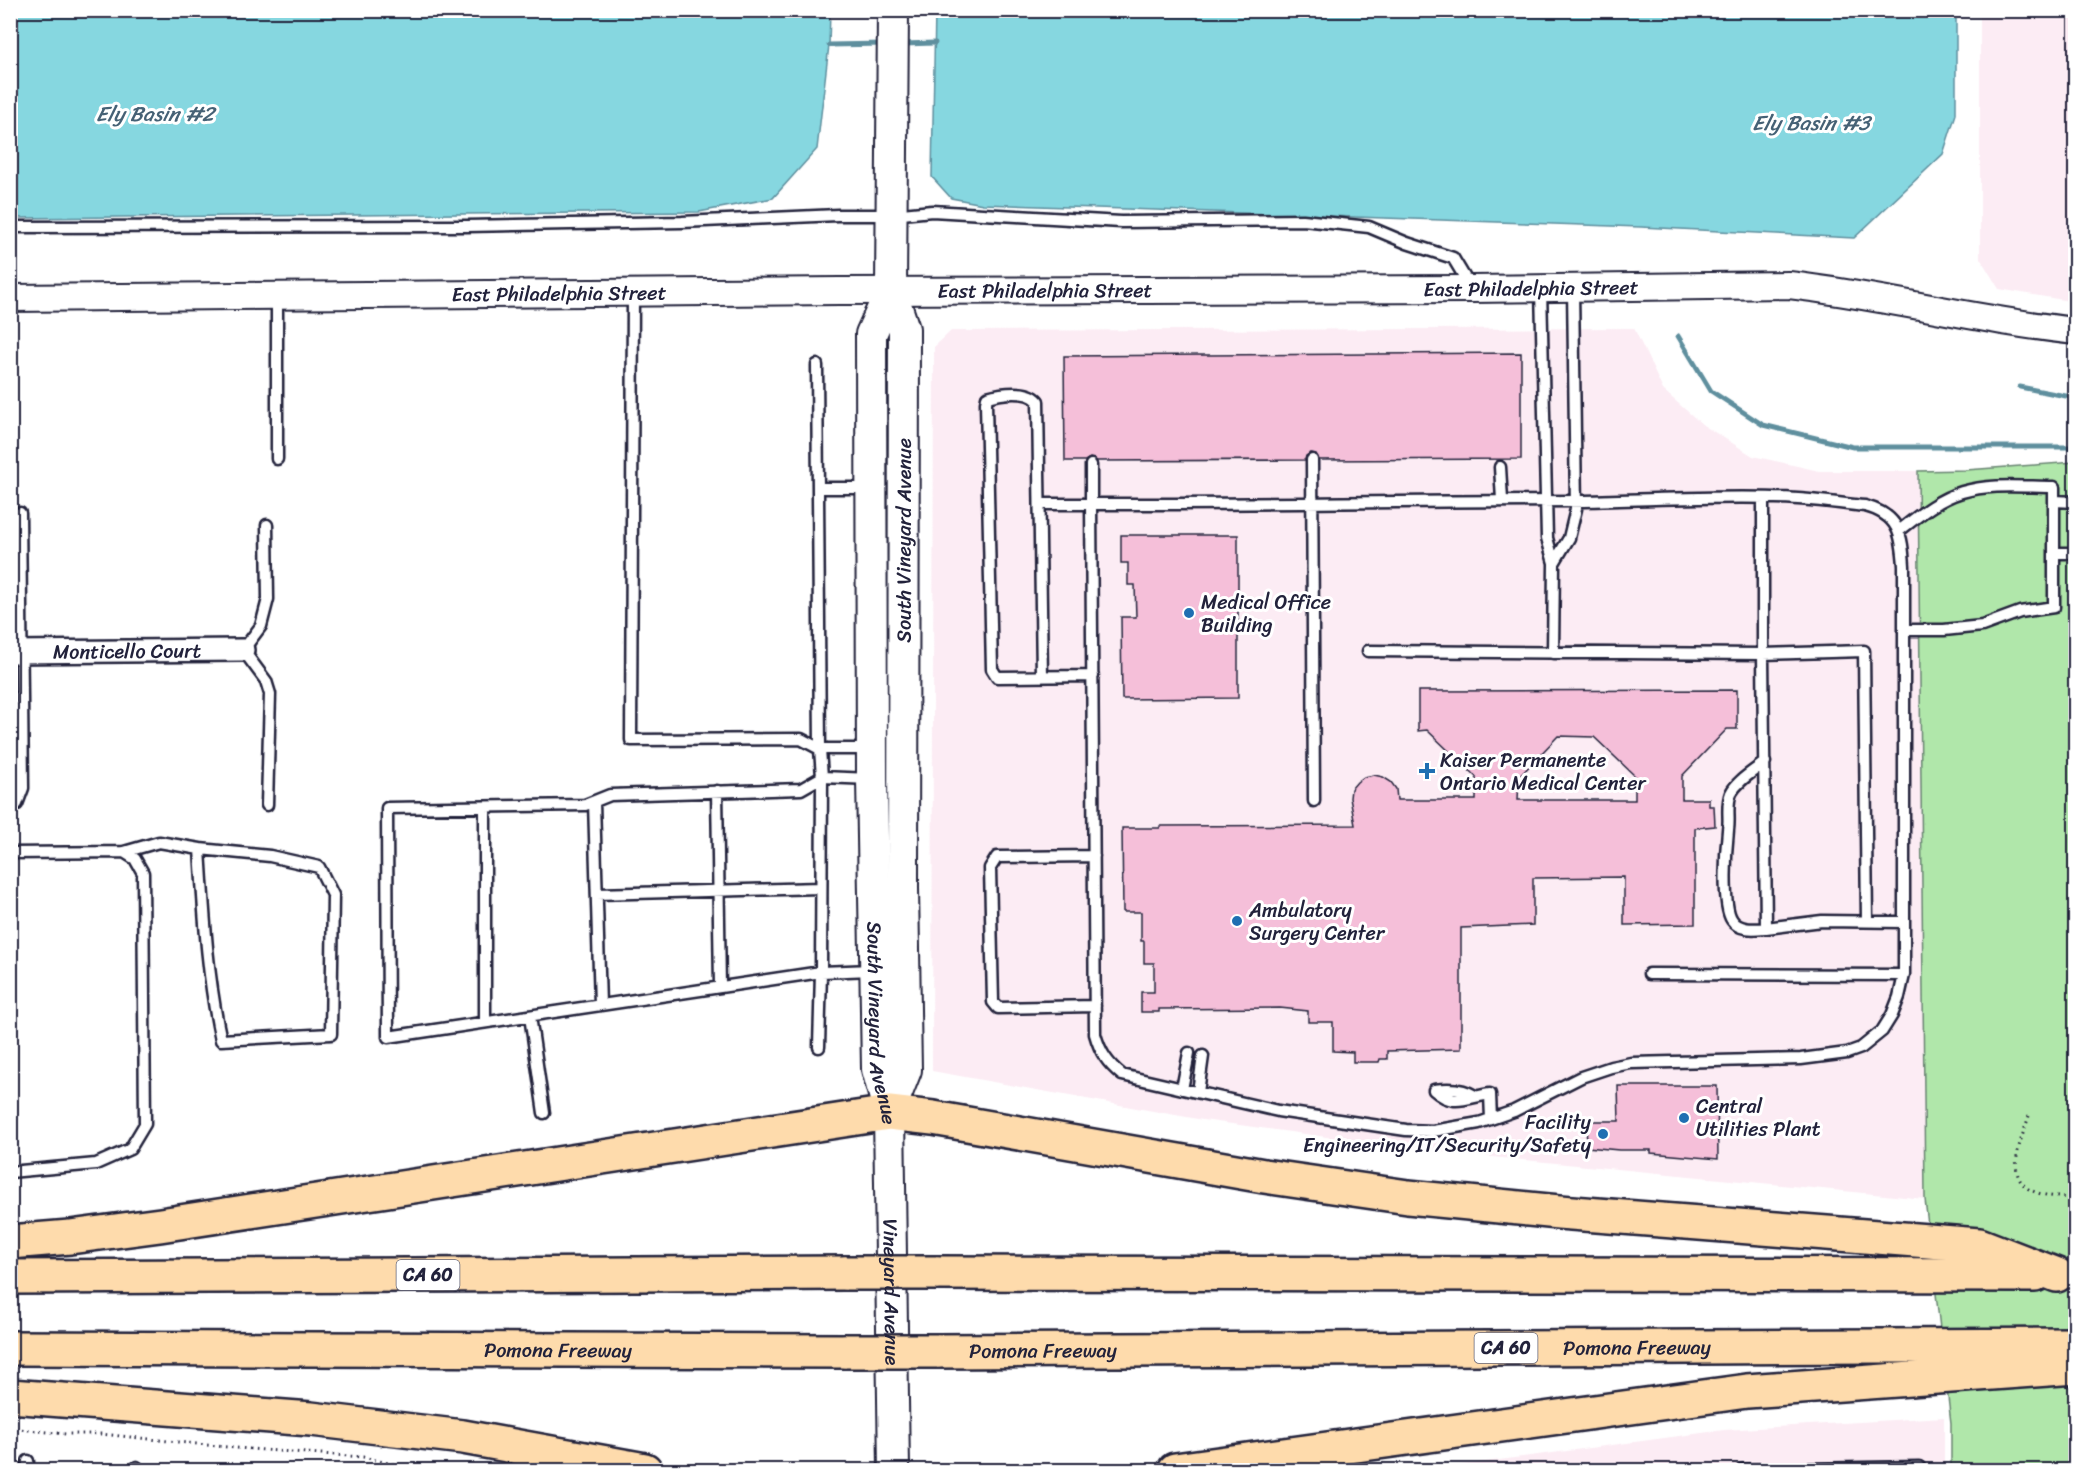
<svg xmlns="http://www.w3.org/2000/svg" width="2086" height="1481" viewBox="0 0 2086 1481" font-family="Sriracha,sans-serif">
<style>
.built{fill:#fcecf4}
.green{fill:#b0e7aa;stroke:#698472;stroke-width:1.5}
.water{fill:#86d7e0;stroke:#5e8f9e;stroke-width:1.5}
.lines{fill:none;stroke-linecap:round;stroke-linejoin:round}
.stream{stroke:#5e8f9e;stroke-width:5}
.building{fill:#f5bfd9;stroke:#22223b;stroke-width:1.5;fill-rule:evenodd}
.service-casing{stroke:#22223b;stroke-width:15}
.minor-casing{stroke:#22223b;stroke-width:26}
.tertiary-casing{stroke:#22223b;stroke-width:30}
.secondary-casing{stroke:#22223b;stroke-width:34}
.motorway-casing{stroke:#22223b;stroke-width:38}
.path{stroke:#22223b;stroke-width:3;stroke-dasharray:1.5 4.5;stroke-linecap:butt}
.service{stroke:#fff;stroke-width:10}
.minor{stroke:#fff;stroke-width:21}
.tertiary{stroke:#fff;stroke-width:26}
.secondary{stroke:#fff;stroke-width:30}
.motorway{stroke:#fedbac;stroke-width:33}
.motorway-bridge-casing{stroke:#22223b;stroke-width:38;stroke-linecap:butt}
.motorway-bridge{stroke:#fedbac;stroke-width:33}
.poi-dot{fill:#1f6fb2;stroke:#fff;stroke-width:2}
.labels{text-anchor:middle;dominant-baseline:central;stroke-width:6;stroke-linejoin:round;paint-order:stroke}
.shield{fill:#fff;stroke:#646476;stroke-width:1.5}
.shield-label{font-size:18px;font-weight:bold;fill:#22223b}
.street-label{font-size:20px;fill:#22223b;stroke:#fff}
.poi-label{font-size:20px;fill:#22223b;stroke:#fff;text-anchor:start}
.water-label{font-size:21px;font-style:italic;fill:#456175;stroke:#fff}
</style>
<rect width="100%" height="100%" fill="#fff"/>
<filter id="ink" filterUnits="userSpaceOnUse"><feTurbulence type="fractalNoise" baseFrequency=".0167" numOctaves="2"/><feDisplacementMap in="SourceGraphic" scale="12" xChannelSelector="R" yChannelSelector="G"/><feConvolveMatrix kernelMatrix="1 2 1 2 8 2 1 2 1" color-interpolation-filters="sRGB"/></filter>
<g filter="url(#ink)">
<path class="built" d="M1980,11h95v291l-76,-13 -19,-31z
M1634,328l29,62 40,35 50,31 66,15h99l7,728 -504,-49 -218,-30 -271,-49 2,-724 17,-16z
M1944,1417v53h-519l299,-40z"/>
<path class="green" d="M2075,462v1008h-124v-47l-26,-224 -7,-728 48,-1z"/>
<path class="water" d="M10,11l820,-1v1l-1,34 -12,104 -44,49 -74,14 -688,6z
M935,11h1021v103l-13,40 -89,84 -213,-11 -658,-23 -32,-6 -19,-21z"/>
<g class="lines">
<path class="stream" d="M903,44l32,-1
M829,45l56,-1
M1678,336l33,55 52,34 90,22h223
M2020,387l56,11"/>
</g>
<path class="building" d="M1521,353v106l-202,1 -3,-6 -5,-1 -5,3 -1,4 -208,1 -7,-3 -5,3h-20l-1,-105z
M1121,535h117v163l-116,1 -1,-82h15l-1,-32h-7v-22h-7z
M1737,690v39h-10l-45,47v23h27v7h5l1,20 -20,2v96l-71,1v-48l-91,1v47l-72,3v121l-74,2v8h-7l-1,3h-26v-10l-20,-1v-29h-25v-11l-28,-3 -121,1v3h-18v-20h13v-29h-10v-22h-3v-29h-18l-1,-84h38v-2l195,-1 -5,-27 1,-9 6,-7 7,-5 10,-2 9,2 8,5 5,7 1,11h79v-23l-49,-47 -9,1v-40zM1558,736l36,1 41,39v24h-117l1,-23z
M1618,1086h99l1,73 -67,-6v-3h-32l-32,-3 -1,-26h33z"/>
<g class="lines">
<g class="service-casing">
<path id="service" d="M10,227l457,-1 215,-4 156,-7h54l40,-4 189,11 182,-2 66,7 38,16 46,15 18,30
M1541,289l6,249 7,25 -1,90
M633,293l-2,447 170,-1 19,10h51
M817,365l3,384 2,28 -1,195 -433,65 -1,-229 198,-3 25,-10 191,-6 21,-12 49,2
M277,459v-163
M1312,460l2,341
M1500,467l2,33
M818,488h51
M1763,498v156l101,-3 3,270
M2054,501l22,1
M1040,504c181,1 363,-3 544,-3 64,-1 127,-5 191,-3 30,0 60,5 90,8 34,9 37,28 39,60v409l-5,22 -7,18 -10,16 -21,17 -14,5 -46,6 -170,4 -20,4 -30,10 -67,34 -35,12 -46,8 -27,-1 -128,-19 -156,-36c-15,-12 -22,-23 -27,-41l-4,-530v-39
M267,525l1,74 -7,27 -18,24 23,31 4,13 -3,111
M1899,531c19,-15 39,-32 63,-39 29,-9 62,-5 92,-5v120l-34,5 -38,14 -38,4h-40
M2054,553h22
M1554,563l15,-25 7,-29 -3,-221
M1368,651l395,3 3,274 56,-7 82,1
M1042,676l-4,-275c-10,-12 -37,-8 -51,-4l-1,6 6,266 5,8 96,-1
M1765,762c-12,10 -27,18 -34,31 -5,12 -1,24 -3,37 -2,18 -6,76 4,90 7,11 23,9 34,8
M717,791l3,196
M594,802l6,203
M10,805l7,-1 6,-16 -3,-275
M485,807v215
M10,853l114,-1 35,-10 41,7c4,64 7,128 21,191l110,-6 2,-139 -14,-28 -49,-11 -70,-7
M1094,856l-97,1 -7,11 3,134 5,6 97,-2
M597,894l223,-6
M1649,974l255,1
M530,1016l14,97
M819,1047l2,-75 51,-2
M1182,1089l7,-36
M1434,1090c20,18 33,7 56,4l1,25
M1434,1090c14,-2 29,-2 41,6
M1198,1092l5,-36
M10,1172l86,-8 34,-15 15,-25 -2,-251 -8,-14 -11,-7
M27,1470l1,-9
M136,1470l1,-3
M1742,1470l178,-3v3"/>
</g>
<g class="minor-casing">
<g id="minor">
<path id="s1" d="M10,652l233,-2"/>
</g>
</g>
<g class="tertiary-casing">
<g id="tertiary">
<path id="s2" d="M10,298l830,-7 632,-2 317,-4c96,11 190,36 287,46"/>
</g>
</g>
<g class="secondary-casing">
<g id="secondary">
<path id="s3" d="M891,290l-20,44 1,445 5,290 12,44 5,357"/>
<path id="s4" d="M889,1113l17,-43 -3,-182 1,-559 -13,-39 2,-280"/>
</g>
</g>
<g class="motorway-casing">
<g id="motorway">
<path d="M10,1242l60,-5 90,-12 729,-112 44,5 331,58 144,21 151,15 420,33 78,30"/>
<path d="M936,1273l1099,2"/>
<path d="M10,1277l836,-4"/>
<path id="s5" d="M10,1348l836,3"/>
<path id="s6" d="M937,1351l1139,-6"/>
<path d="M10,1396l301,23 152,18 182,33"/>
<path d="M1175,1470l572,-79 329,-24"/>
</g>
</g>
<path class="path" d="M2029,1116c-8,25 -28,66 9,77 12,4 25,4 38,6
M10,1428l56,6h35l135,14 127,9 42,10
M2075,1470l1,-7"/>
<use href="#service" class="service"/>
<use href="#minor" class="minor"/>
<use href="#tertiary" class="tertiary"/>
<use href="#secondary" class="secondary"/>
<use href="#motorway" class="motorway"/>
<g class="motorway-bridge-casing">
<path id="motorway-bridge" d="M846,1273h90
M846,1351h91"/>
</g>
<use href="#motorway-bridge" class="motorway-bridge"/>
</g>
</g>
<g class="poi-dot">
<circle cx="1189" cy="613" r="6"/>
<path d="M1424 762h6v6h6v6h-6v6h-6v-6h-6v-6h6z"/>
<circle cx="1237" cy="921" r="6"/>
<circle cx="1684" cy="1118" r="6"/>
<circle cx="1603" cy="1134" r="6"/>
</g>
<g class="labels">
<g class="shield">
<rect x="396.5" y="1260" width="63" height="30" rx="4.5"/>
<rect x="1474.5" y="1333" width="63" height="30" rx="4.5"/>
</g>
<g class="shield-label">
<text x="428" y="1275">CA 60</text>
<text x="1506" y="1348">CA 60</text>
</g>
<g class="street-label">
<text stroke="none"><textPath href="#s2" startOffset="1521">East Philadelphia Street</textPath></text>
<text stroke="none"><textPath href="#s2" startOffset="1035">East Philadelphia Street</textPath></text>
<text stroke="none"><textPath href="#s2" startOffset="549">East Philadelphia Street</textPath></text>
<text stroke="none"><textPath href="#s4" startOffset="576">South Vineyard Avenue</textPath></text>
<text stroke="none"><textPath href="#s1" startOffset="117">Monticello Court</textPath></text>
<text stroke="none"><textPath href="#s3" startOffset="738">South Vineyard Avenue</textPath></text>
<text stroke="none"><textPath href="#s3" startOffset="1008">Vineyard Avenue</textPath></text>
<text stroke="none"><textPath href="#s6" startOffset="700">Pomona Freeway</textPath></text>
<text stroke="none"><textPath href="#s5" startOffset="548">Pomona Freeway</textPath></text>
<text stroke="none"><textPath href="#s6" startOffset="106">Pomona Freeway</textPath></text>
</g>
<g class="poi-label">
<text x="1201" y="602">Medical Office<tspan x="1201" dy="23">Building</tspan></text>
<text x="1440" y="760">Kaiser Permanente<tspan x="1440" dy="23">Ontario Medical Center</tspan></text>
<text x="1249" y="910">Ambulatory<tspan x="1249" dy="23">Surgery Center</tspan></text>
<text x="1696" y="1106">Central<tspan x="1696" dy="23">Utilities Plant</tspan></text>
<text x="1591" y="1122" text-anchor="end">Facility<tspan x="1591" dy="23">Engineering/IT/Security/Safety</tspan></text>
</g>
<g class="water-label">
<text x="155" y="114">Ely Basin #2</text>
<text x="1811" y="123">Ely Basin #3</text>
</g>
</g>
<rect width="2086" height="1481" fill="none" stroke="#fff" stroke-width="36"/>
<rect x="18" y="18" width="2050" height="1445" fill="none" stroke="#22223b" stroke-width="2" filter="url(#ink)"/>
</svg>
